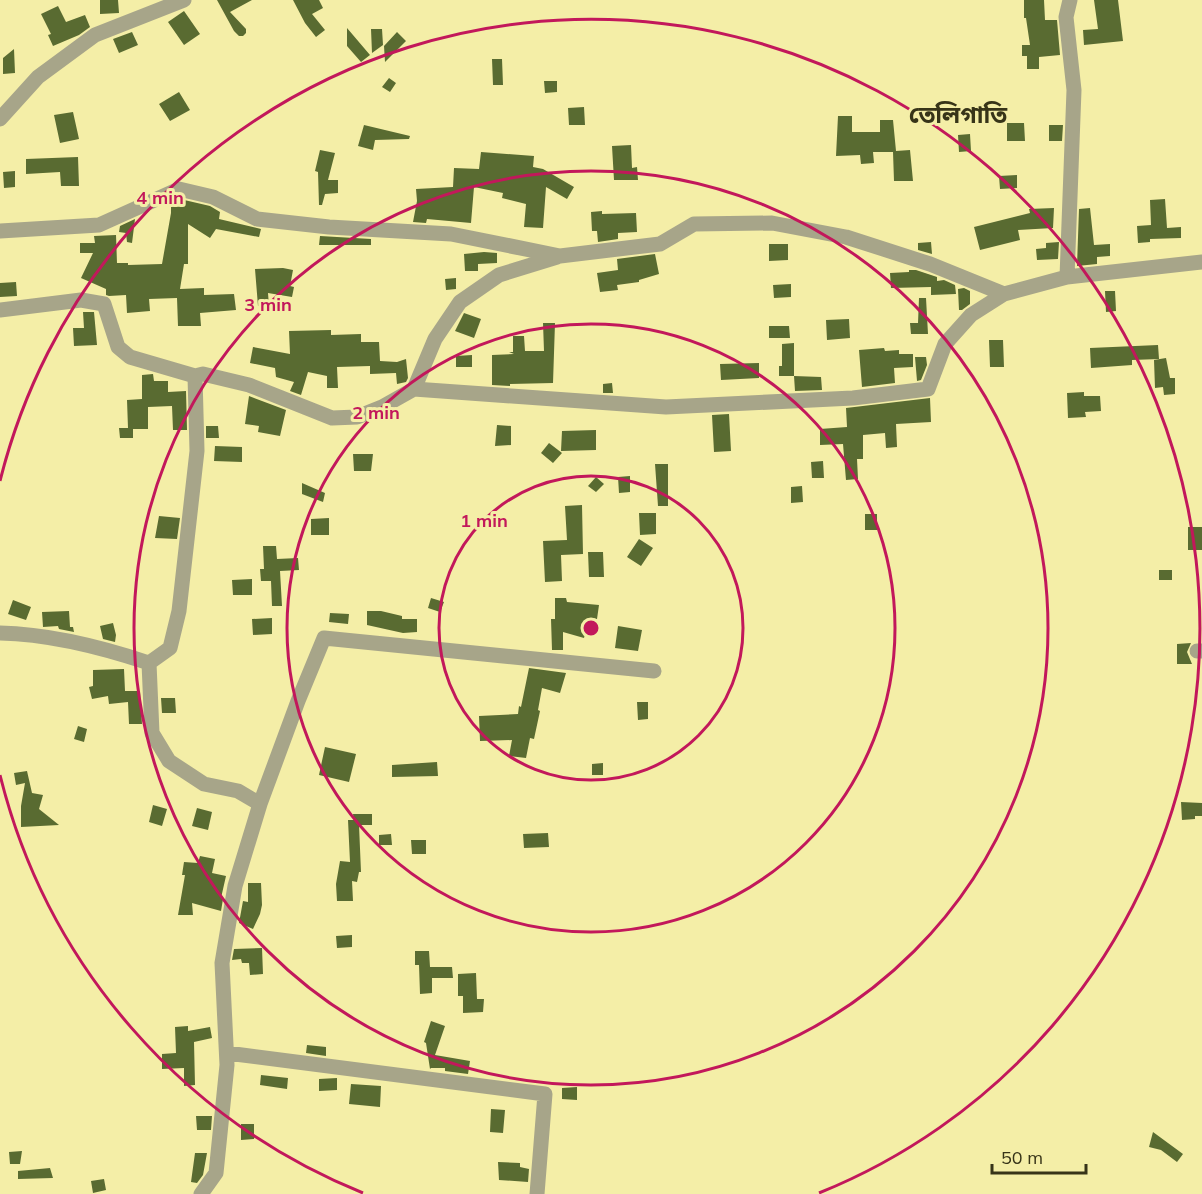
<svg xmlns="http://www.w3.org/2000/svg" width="1202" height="1194" viewBox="0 0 1202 1194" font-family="Mulish,'Noto Sans Bengali',sans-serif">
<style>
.building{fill:#596b31}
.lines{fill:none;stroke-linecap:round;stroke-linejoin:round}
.minor{stroke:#a7a589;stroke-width:15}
.ring{fill:none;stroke:#c2185b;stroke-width:3}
.labels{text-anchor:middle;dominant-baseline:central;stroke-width:6;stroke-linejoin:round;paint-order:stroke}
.district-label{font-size:24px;font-weight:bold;fill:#373418;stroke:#f4eea7}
.centre{fill:#c2185b;stroke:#f4eea7;stroke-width:3}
.ring-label{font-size:18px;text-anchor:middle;font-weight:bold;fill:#c2185b;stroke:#f4eea7;stroke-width:6;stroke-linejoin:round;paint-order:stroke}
</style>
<rect width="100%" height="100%" fill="#f4eea7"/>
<path class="building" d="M100,0h18l1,13 -19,1z
M217,0h35l-22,12 16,17v4l-3,3h-4l-5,-5z
M293,0h26l4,8 -11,6 13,16 -9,7 -11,-14z
M1024,0h20l1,20h12l3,35 -21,2v12h-12v-13h-5v-11h8l-4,-27h-2z
M1094,0h24l5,41 -39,4 -1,-15 15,-1z
M58,6l8,16 19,-7 5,12 -11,8 -26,11 -5,-11 3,-1 -10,-20z
M184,11l16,23 -16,11 -16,-23z
M347,28l23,27 -9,7 -14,-16z
M371,29h11l1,16 -11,8z
M132,32l6,13 -19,8 -6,-14z
M397,32l9,9 -21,21 -1,-16z
M14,49l1,24 -12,1v-16z
M492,59h10l1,26h-10z
M389,78l7,5 -6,9 -8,-5z
M544,81h13v11l-12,1z
M179,92l11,18 -20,11 -11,-17z
M584,107l1,18h-16l-1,-17z
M73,112l6,27 -19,4 -6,-28z
M838,116h14v16h28v-12h13l3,31 14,-1 3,31h-19l-1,-29h-20l1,11 -13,1 -1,-9 -24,1z
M1007,123h17l1,18h-18z
M364,125l46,11 -1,3 -34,1 -2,10 -15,-4z
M1049,125h14l-1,16h-13z
M970,134l1,17 -12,1 -1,-17z
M631,145l1,23 5,-1 1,13h-24l-2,-34z
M320,150l15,3 -7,27h10v13l-13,1 -3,11h-3l-1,-33 -3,-1z
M481,152l53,4 -1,11 10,2 31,18 -7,12 -21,-12 -3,41 -19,-1 2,-23 -24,-6 1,-5 -29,-6 -3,36 -44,-4 -1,4 -13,-1 4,-21 -1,-12 37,-2 1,-19 25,1z
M78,157l1,29h-18l-1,-14 -34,2v-15z
M15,171v16l-11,1 -1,-16z
M1017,175v13l-17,1 -1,-13z
M180,199l30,7 10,6 -1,7 42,10 -2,8 -43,-8 -6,9 -22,-14v40h-4l-4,25 24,-1v7l30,-1 2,16 -36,3 1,13h-23l-1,-28 -28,1 1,12 -23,2 -1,-18 -17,1 -3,-1v-6l-25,-11 12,-25h-13v-10h15l-1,-7 22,-1 1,28h11v2l34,-1 9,-51v-10z
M1165,199l2,29 14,-1v11l-31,1v3l-12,1 -1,-17 14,-1 -1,-25z
M1054,208l-1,20 -35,2 2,10 -40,10 -6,-23 56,-14 -1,-4z
M1090,208l4,37 16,-1v12l-13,1v7l-20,2 2,-57z
M602,211v3l34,-1 1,19 -19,1v6l-20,3 -1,-11h-5l-1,-19z
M135,219l-3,24 -5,-1 -1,-9 -7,-1 1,-6z
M320,236l51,3v6h-52z
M931,242l1,12 -14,-4v-7z
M1059,242l-1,17 -21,1 -1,-11 10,-1v-5z
M769,244h19v16l-19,1z
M484,252l13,1v10l-19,1v7h-13l-1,-17z
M655,254l4,20 -20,6v2l-22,3 1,5 -18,2 -3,-19 21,-3 -1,-11z
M283,268l10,2 -3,16 4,1 -2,10 -24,-4 1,13h-11l-3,-37z
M909,270h7l21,7v4l7,-1 11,5 1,9 -25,1v-8l-40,1 -1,-15 19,-1z
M456,278v11l-10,1 -1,-11z
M16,282l1,14 -17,1v-14z
M791,284v13l-17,1 -1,-13z
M964,288l6,3v13l-8,6h-3l-1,-21z
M1105,291h10l1,20 -10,1z
M919,298h7l2,36h-17l-1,-11h8z
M83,312h11l3,33 -23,1 -1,-18h11z
M464,313l17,6 -7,19 -19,-7z
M849,319l1,19 -23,2 -1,-20z
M543,323h12l-2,60 -43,1v2l-18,-1v-30l22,-1 -5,-2h4v-16h11l1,15h19z
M769,326h20l1,12h-21z
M331,330v5l30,-1v8h18l1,19 17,1 9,-3 2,19 -2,4 -9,2 -1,-11 -26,1v-8l-33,1 1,21h-11v-12l-19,-4 -7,23 -11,-4 4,-9 -18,-5 -1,-9 -25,-5 3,-16 37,7 -1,-23z
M989,340h14l1,27h-14z
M794,343v33h-15v-10h3v-22z
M1158,345l1,14 -27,1v5l-41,3 -1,-20z
M884,348l1,3 14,-1v4h14v13l-19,1 1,15 -33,4 -3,-37z
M472,355v12h-16v-11z
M915,357h11l1,8 -6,15 -4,1z
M1166,358l4,20h5v16l-11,1 -1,-8 -8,1 -1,-28z
M759,363v15l-38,2 -1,-16z
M153,374l1,7h14v11l18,-1 1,39h-14l-1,-24 -24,1v22h-15v9h-13l-1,-10h9l-1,-28 15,-1v-24z
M794,376l27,1 1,13 -27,1z
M612,383l1,10h-10v-9z
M1084,392v4h16l1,15 -16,1 1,5 -18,1 -1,-25z
M249,396l37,14 -6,26 -22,-4 1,-6 -14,-2z
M930,398l1,24 -35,2 1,23 -11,1 -1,-15 -22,2v24h-6l1,20 -12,1 -3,-36 -23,1v-16l27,-2 -1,-19z
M729,414l2,37 -17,1 -2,-37z
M497,425l14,1v19l-16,1z
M206,426h12l1,12h-13z
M596,430v20l-35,1 1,-20z
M549,443l13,10 -9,10 -12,-10z
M215,446l27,1v15l-28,-1z
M353,454h20l-2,17h-17z
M823,461l1,17h-12l-1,-16z
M655,464h13v42h-10z
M630,476v16l-11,1 -1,-16z
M596,477l8,7 -8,8 -8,-6z
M302,483l23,10 -2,9 -21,-8z
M802,486l1,16 -12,1v-16z
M582,505l1,49 -22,1 1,26 -17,1 -2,-41 24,-1 -2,-34z
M639,513h17v21l-16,1z
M865,514h12v16h-12z
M159,516l21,2 -3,21 -22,-1z
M329,518v17h-18v-16z
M1188,527h14v23h-14z
M639,539l14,9 -12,18 -14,-9z
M263,546h13l1,13 21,-1 1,12 -19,1 2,35h-10l-1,-25h-10l-1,-12h4z
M588,552h15l1,25h-15z
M1159,570h13v10h-13z
M252,579v16h-19l-1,-15z
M431,598l13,4 -4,10 -12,-4z
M555,598h11l1,4 32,3 -2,14 -8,-1 -5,20 -21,-6v18h-11l-1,-31h4z
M13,600l18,7 -5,13 -18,-6z
M69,611l1,16h3l1,5 -15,-3 -1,-3 -15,1 -1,-15z
M367,611h14l21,5v3h15v13l-14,1 -36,-8z
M330,613l19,1 -1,10 -19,-2z
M272,618v16l-19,1 -1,-16z
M113,623l3,12 -1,7 -12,-3 -3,-13z
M618,626l24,4 -4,21 -23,-3z
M1191,643l-4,9 5,12h-15v-20z
M529,668l37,5 -6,20 -18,-5 -4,22 2,1 -6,28 -4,-1 -4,20 -17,-2 3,-16 -32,1 -1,-25 39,-2 1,-8 2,1z
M124,669l1,22h15l2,33h-13l-1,-22 -19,2 -1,-8 -16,3 -3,-12 4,-1v-16z
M161,698h14l1,15h-14z
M637,702h11v17l-10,1z
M78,726l9,3 -3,13 -10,-3z
M325,747l31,7 -7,28 -30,-7z
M437,762l1,14 -46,1v-12z
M603,763v12h-11v-11z
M27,771l5,22 11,2 -4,14 20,16 -38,2v-21l4,-23 -9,2 -2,-12z
M1181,802l21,1v13h-7v3l-13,1z
M153,805l14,4 -5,17 -13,-4z
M197,808l15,4 -4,18 -16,-4z
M353,814h19v11h-13l2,47h-2l-2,10 -5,-1 1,20h-16l-1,-17 4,-23 10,1 -2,-42h6z
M548,833l1,14 -25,1 -1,-14z
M391,834l1,11h-13v-10z
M411,840h15v14h-14z
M200,856l15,3 -3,14 14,3 -5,22 2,1 -2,12 -29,-8 1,12h-15l7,-40h-3l2,-13 14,1z
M248,883h13l1,22 -2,9 -7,15 -14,-6 4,-22 5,1z
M352,935v12l-15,1 -1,-12z
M262,948l1,26 -13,1 -1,-12h-7l-1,-4 -9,1 2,-11z
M415,951h14l1,16h22l1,11h-21v15l-12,1 -1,-29h-4z
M476,973l1,26h7l-1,13 -20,1v-17h-5v-22z
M431,1021l14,5 -10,29 35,6 -2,13 -23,-3v-3h-14l-1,1 -4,-26 -2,-1z
M188,1026v5l22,-4 2,11 -18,4 1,43 -11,1v-18l-22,1v-15l14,-1 -1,-26z
M307,1045l19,2v9l-20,-3z
M261,1075l27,3 -1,11 -27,-4z
M337,1078v12l-18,1v-12z
M351,1084l30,2 -1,21 -31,-3z
M577,1087v13l-15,-1v-11z
M491,1109l14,1 -2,23 -13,-1z
M196,1116h16l-1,14h-14z
M241,1124h13v15l-13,1z
M1153,1132l30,22 -6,8 -16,-12 -12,-3z
M22,1151l-2,13h-10l-1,-12z
M195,1153h12l-4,22 -6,8 -6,-1z
M498,1162l22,1v4l9,2 -1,13 -29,-2z
M50,1168l3,10 -35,1v-8z
M104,1179l2,11 -13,3 -2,-12z"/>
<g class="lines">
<path class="minor" d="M0,119l38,-42 57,-42 89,-35
M0,231l99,-6 80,-36 34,8 44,22 72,8 122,7 109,22 100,-12 34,-20 78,-1 74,14 84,27 74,30
M1067,277l7,-187 -8,-73 4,-17
M0,310l81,-10 23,4 14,43 12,10 65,19
M414,389l21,-50 25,-37 39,-27 58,-18
M0,633c50,1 101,14 149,30l3,70 17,28 35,23 34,7 22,13 -25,82 -13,77 5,102 -11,108 -15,21
M1197,651h5
M149,663l21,-15 9,-37 18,-160 -2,-75 8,-2 46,11 83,33 25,-1 25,-10 32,-18 252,18 187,-9 75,-9 17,-45 26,-29 33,-21 63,-17 135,-15
M260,804l38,-103 26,-63 330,33
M227,1053l318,41 -8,100"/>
</g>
<g class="ring">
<circle cx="591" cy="628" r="152"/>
<circle cx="591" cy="628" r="304"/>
<circle cx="591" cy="628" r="457"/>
<path d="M363 1193A609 609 0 0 1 0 775M0 481A609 609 0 1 1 819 1193"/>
</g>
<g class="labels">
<g class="district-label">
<text x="958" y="114">তেলিগাতি</text>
</g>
</g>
<circle cx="591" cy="628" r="9" class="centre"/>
<g class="ring-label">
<text x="160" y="204">4 min</text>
<text x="268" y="311">3 min</text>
<text x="376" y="419">2 min</text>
<text x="484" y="527">1 min</text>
</g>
<path d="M992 1164v9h94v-9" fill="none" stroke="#373418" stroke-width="3"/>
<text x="1001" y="1164" font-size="18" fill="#373418" stroke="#f4eea7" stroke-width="4.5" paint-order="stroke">50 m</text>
</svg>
